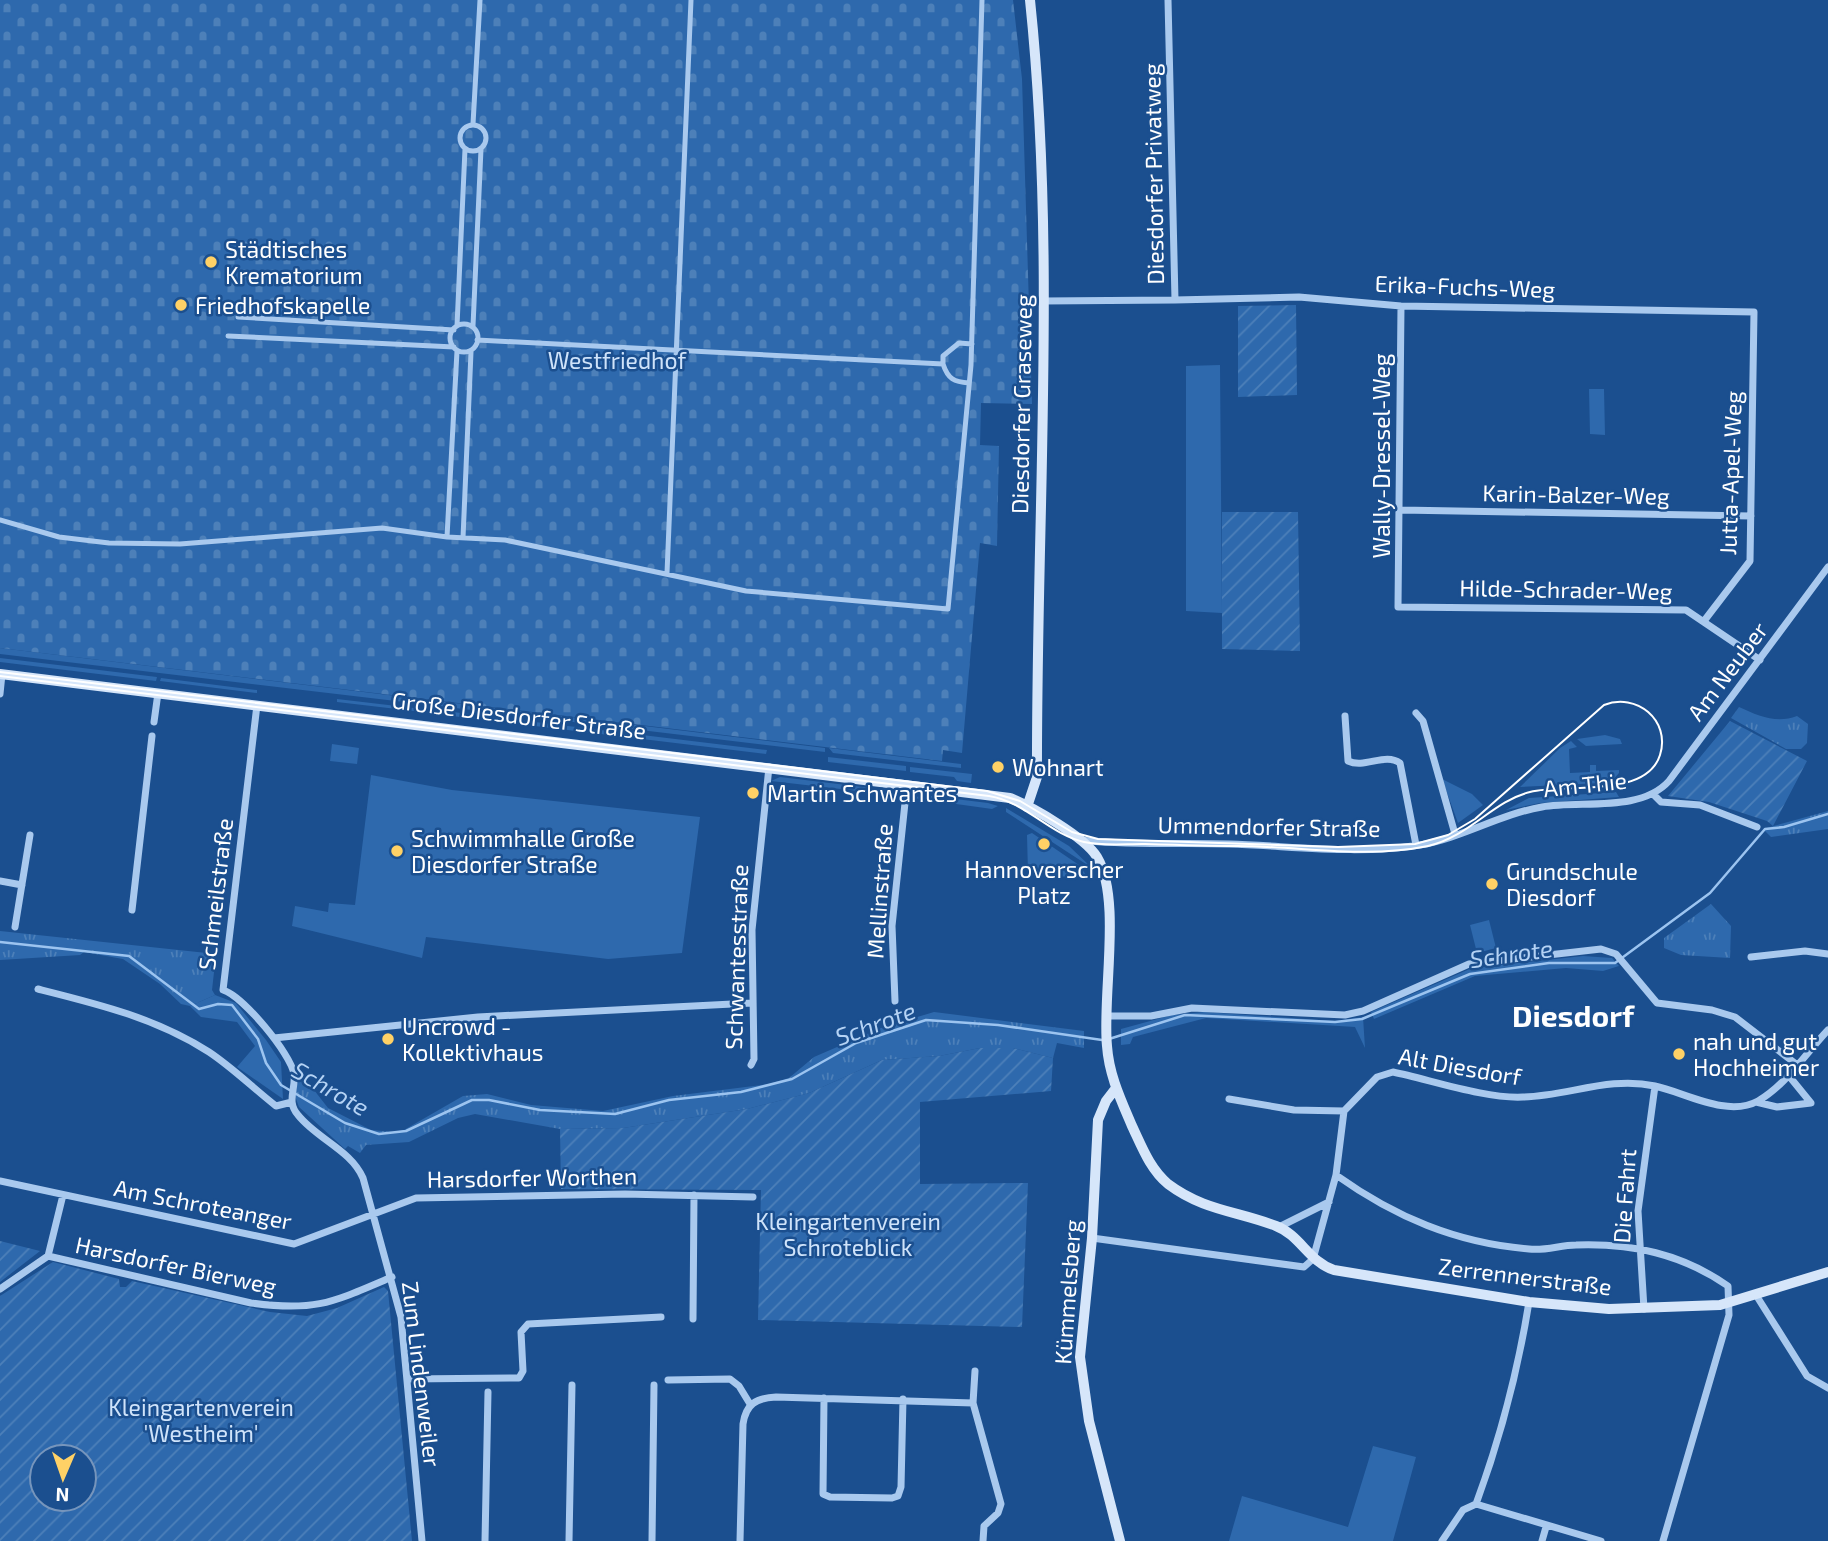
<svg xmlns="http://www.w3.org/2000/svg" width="1828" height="1541" viewBox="0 0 1828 1541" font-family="'Exo 2',sans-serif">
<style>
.grass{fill:#2e69ad}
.cemetery{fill:url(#cemetery-stones)}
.park{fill:url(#park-tufts)}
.garden{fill:url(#garden-furrows);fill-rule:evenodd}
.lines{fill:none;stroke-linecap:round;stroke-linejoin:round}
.stream{stroke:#9cc4f0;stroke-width:2.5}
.pedestrian{stroke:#a9c9ee;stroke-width:5}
.minor{stroke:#a9c9ee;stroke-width:7}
.secondary{stroke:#d6e6fa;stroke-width:10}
.tram{stroke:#fff;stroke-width:2}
.poi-dot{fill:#ffd166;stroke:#1b4f8f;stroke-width:2.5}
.labels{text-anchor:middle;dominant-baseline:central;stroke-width:5;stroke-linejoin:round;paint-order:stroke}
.street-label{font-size:23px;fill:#fff;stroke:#1b4f8f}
.poi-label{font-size:23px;fill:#fff;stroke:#1b4f8f;text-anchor:start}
.park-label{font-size:23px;fill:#cfe3fa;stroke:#1b4f8f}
.water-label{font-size:24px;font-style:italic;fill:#b5d3f5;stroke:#1b4f8f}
.district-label{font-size:30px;font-weight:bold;fill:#fff;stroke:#1b4f8f}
</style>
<defs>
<pattern id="cemetery-stones" width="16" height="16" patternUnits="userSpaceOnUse" patternTransform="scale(1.75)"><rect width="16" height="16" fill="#2e69ad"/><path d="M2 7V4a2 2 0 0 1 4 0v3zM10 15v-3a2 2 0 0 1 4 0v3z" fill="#4d80b9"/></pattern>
<pattern id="park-tufts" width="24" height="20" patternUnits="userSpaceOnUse" patternTransform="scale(1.75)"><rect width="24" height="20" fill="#2e69ad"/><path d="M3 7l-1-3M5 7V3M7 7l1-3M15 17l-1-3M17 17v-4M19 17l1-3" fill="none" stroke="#4d80b9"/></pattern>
<pattern id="garden-furrows" width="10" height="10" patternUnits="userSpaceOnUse" patternTransform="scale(1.75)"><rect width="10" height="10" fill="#2e69ad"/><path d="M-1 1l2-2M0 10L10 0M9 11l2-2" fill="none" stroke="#4d80b9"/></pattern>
</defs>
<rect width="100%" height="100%" fill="#1b4f8f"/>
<path class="grass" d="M1220,365l2,248 -36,-2v-245z
M1589,389h15l1,46 -15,-1z
M0,648l825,100v4l-825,-98z
M0,658l157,19 -1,4 -156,-19z
M161,678l96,12v3l-97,-12z
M337,699l111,13v3l-111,-13z
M453,712l314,38 -1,4 -314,-38z
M1605,735l15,4 2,5 -36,2 -9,-7z
M1571,741l6,6 -8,2 1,24 20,-1v-7h6v6l23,-1v3l-8,9 -9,1 -82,4 40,-39z
M332,744l27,4 -2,16 -27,-3z
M829,748l132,16v4l-128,-15z
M828,757l78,9v5l-78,-9z
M910,767l62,7 -1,9 -14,-2 -3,-4 -44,-5z
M371,775l81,15 248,27 -18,136 -74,6 -182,-22 -4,21 -130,-32 3,-20 33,6 1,-9 26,2z
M780,777l116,14 5,5 -130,-15z
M1442,779l30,15 11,11 -25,18z
M1616,792l3,5 -79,6 -34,7 23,-12z
M923,795l65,8 10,3 -6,3 -79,-11z
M1006,808l63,38 23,22 -86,-56z
M1032,833l47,32 7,10 -2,3 -56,-4 -1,-39z
M1489,920l7,28 -19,5 -7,-28z
M1583,956l29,2 7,8 -16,5 -37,-3 -91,8 -101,43 -3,-7 101,-44z
M215,995l21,8 30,37 15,22 2,37 -46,-32 18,-21 -18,-24 -36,-5 -11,-11z
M1204,1012l131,9 28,-4 2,31 -10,-21 -149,-9 -73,19 -3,7 -9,1v-16l51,-14z
M1373,1446l43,11 -23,84h-164l13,-45 106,31z"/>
<path class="cemetery" d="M0,0h1013l9,79 10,325 -51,-1 -1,42 19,1 -2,100 -17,-3 -18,210 -19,-3 -1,11 -942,-113z"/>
<path class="park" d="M1739,707c19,9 38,17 58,9l11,8 -1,19 -6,6h-15l-55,-31z
M1828,811v18l-57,8 -8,-8z
M1711,904l20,22 -1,32 -49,-3 -17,-7v-10z
M0,931l216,23 -4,36 3,5 -25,11 -9,-2 -21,-20 -37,-25 -39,-7 -4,3 -80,5z
M934,1012l150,19v17l-27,-5 -4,15 -40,-10h-33l-41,8 -57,4 -73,33 -62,16 -124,19 -63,1 -85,-15 -17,4 -49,24 -43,3 -6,8 -12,-7 -3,3 -46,-42 -4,-11 5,-24 28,36 43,22 22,2 11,-2 59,-34 24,-2 44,11 72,6 70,-15 96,-12 20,-6 25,-21 67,-29z"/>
<path class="garden" d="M1296,305l1,90 -59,2v-91z
M1222,512h76l2,139 -78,-2z
M1730,721l77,40 -34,65 -6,-5 -58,-19 -41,-6z
M980,1048h33l40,10 -2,33 -131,11v82l108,-1 -6,144 -264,-7 3,-130 -200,-1 -1,-60 63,-1 124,-19 62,-16 73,-33 57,-4z
M0,1241l40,10 -40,31z
M53,1262l66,17 1,8h6l6,-6 138,31 37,4 30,-8 47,-21 4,4 24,250h-412v-245zM42,1457h42v42h-42z"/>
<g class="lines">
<path class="stream" d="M0,942l129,14 70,53 19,-5 14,1 26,34 8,24 15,22 64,38 34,11 27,-3 66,-31h17l51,10 75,4 54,-14 72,-8 51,-13 64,-36 70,-23 72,5 104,15
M1109,1039l76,-24 150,7 27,-3 108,-45 79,-11h66l95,-70 55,-64 19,-2 44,-13"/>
<path class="pedestrian" d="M473,124l7,-124
M460 138a13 13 0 1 1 26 0a13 13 0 1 1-26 0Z
M238,317l216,13
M450 338a14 14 0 1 1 28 0a14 14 0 1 1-28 0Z
M457,326l8,-177
M473,326l8,-177
M228,336l226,11
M477,340l466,24c5,15 11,18 26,19
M943,364v-8l16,-13 13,1
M0,520l59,17 50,6 71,1 202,-16 65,9 58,3 241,51 202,18 23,-244 11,-365
M447,537l10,-186
M463,538l8,-186
M667,573l24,-573"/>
<path class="minor" d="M1175,300l124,-3 102,9 353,6 -4,249 -46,60
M1043,301l132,-1 -7,-300
M1401,306l-3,301 288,3 74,50
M1401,510l350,6
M0,694l2,-20
M257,705l-34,285c20,6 68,64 71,84 2,16 -8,27 4,41 19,24 53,35 65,63l38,139 21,224
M1416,713l7,8 32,113
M1345,716l3,45c17,8 37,-9 52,2l16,82
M154,722l4,-29
M1653,794l8,8 39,3 57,22
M1080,840c49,6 100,2 149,4 64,2 128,11 191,1 42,-7 80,-31 122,-38 39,-7 98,6 127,-26l159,-214
M0,881l22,4
M132,910l20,-174
M15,927l15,-92
M1751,957l54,-6 23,3
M38,989c60,15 118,29 171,63 24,16 44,36 67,54l16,-4
M895,1001l-3,-75 15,-142
M1106,1016h45l41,-8 153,7 18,-4 106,-47 132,-15 15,5 41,49 55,7 23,7 61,47
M274,1038l204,-21 274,-14
M751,1065l3,-6 -2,-129 17,-163
M1229,1099l65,11 50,1
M1756,1102l21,5 34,-4 -22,-27
M1336,1175c59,42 120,68 193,74 17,2 31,-4 47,-4 56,-2 106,9 152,41l1,29 -66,226
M0,1181l294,63 122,-46 209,-4 128,3
M1279,1227l50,-25
M1092,1238l212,29 9,-8 23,-84 8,-64 33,-34 16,-5c38,8 94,27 130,25 45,-1 86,-21 132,-11 29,6 72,32 103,15 28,-16 48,-48 70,-71
M48,1256l203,47c65,9 82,-1 141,-26
M48,1256l15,-61
M0,1289l48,-33
M1756,1295l51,81 21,12
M1644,1309l-6,-98 17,-125
M693,1319l1,-124
M975,1371l-2,32 28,101 -3,9 -14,13 -1,15
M407,1379l112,-1 4,-7 -2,-39 7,-8 133,-7
M668,1380l62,-1 9,7 11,18
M824,1398l-1,96 7,3 62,1 6,-2 3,-9 2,-88
M1476,1504l125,37
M485,1541l3,-149
M569,1541l3,-156
M652,1541l2,-156
M740,1541l3,-117c3,-20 13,-26 33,-27l197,6
M1442,1541l21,-31 13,-6c24,-65 42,-134 53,-202
M1542,1541l4,-14"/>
<path class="secondary" d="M0,674l1010,124c22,9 75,39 87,59 25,42 5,138 10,189 2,29 14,54 25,80 10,21 18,43 36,58 36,27 70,27 108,42 24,9 33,36 58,44l195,32 80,7 111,-4 108,-33
M1027,807l10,-30c-1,-259 20,-519 -7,-777
M1116,1088l-10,13 -8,19 -6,118 -12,119 9,64 31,120"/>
<path class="tram" d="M0,672l987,119 33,10 52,31 26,7 240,8 77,-3 33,-9 27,-16 129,-114c32,-13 67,15 56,50 -14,44 -94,28 -130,37 -37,9 -61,45 -102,54 -63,13 -127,0 -191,0 -32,0 -63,-1 -95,-2 -19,0 -40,2 -58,-2 -35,-8 -58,-40 -95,-46l-989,-120"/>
</g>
<g class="poi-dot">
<circle cx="211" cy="262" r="7"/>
<circle cx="181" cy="305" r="7"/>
<circle cx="998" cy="767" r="7"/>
<circle cx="753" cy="793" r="7"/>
<circle cx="1044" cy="844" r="7"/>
<circle cx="397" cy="851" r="7"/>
<circle cx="1492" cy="884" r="7"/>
<circle cx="388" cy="1039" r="7"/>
<circle cx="1679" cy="1054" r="7"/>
</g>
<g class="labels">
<g class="street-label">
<text transform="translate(1153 174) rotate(-91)">Diesdorfer Privatweg</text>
<text transform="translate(1465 286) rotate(2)">Erika-Fuchs-Weg</text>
<text transform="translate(1021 404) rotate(-89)">Diesdorfer Graseweg</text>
<text transform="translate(1381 456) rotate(-90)">Wally-Dressel-Weg</text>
<text transform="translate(1730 473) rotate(-88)">Jutta-Apel-Weg</text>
<text transform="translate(1576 494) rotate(1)">Karin-Balzer-Weg</text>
<text transform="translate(1566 589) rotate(1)">Hilde-Schrader-Weg</text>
<text transform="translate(1727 671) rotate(-53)">Am Neuber</text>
<text transform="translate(519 715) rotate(7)">Große Diesdorfer Straße</text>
<text transform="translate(1585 784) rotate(-6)">Am Thie</text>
<text transform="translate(1269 826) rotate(1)">Ummendorfer Straße</text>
<text transform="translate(879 891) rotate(-86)">Mellinstraße</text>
<text transform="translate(215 894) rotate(-83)">Schmeilstraße</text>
<text transform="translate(736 957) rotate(-88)">Schwantesstraße</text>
<text transform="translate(1460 1066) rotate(10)">Alt Diesdorf</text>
<text transform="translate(532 1177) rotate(-1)">Harsdorfer Worthen</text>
<text transform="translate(1624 1196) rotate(-86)">Die Fahrt</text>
<text transform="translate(203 1204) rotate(11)">Am Schroteanger</text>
<text transform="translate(176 1265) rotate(12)">Harsdorfer Bierweg</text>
<text transform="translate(1525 1276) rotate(7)">Zerrennerstraße</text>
<text transform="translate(1067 1292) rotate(-86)">Kümmelsberg</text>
<text transform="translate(422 1374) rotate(83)">Zum Lindenweiler</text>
</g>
<g class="poi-label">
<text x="225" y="249">Städtisches<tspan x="225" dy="26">Krematorium</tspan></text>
<text x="195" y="305">Friedhofskapelle</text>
<text x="1012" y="767">Wohnart</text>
<text x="767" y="793">Martin Schwantes</text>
<text x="411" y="838">Schwimmhalle Große<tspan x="411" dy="26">Diesdorfer Straße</tspan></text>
<text x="1044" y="869" text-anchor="middle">Hannoverscher<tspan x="1044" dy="26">Platz</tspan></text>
<text x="1506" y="871">Grundschule<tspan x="1506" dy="26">Diesdorf</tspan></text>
<text x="402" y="1026">Uncrowd -<tspan x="402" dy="26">Kollektivhaus</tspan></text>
<text x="1693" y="1041">nah und gut<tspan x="1693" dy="26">Hochheimer</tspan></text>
</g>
<g class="park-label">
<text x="617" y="360">Westfriedhof</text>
<text x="848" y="1221">Kleingartenverein<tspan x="848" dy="26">Schroteblick</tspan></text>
<text x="201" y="1407">Kleingartenverein<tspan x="201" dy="26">'Westheim'</tspan></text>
</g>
<g class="water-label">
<text transform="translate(1511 953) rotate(-8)">Schrote</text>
<text transform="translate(875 1023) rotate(-20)">Schrote</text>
<text transform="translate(331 1088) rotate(30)">Schrote</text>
</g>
<g class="district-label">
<text x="1573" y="1015">Diesdorf</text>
</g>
</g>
<g transform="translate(63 1478) rotate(182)"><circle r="33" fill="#1b4f8f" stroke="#7695bc" stroke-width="2"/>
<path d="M0-5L12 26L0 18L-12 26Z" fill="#ffd166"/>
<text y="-10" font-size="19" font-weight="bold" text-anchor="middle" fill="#ffffff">N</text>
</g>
</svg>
